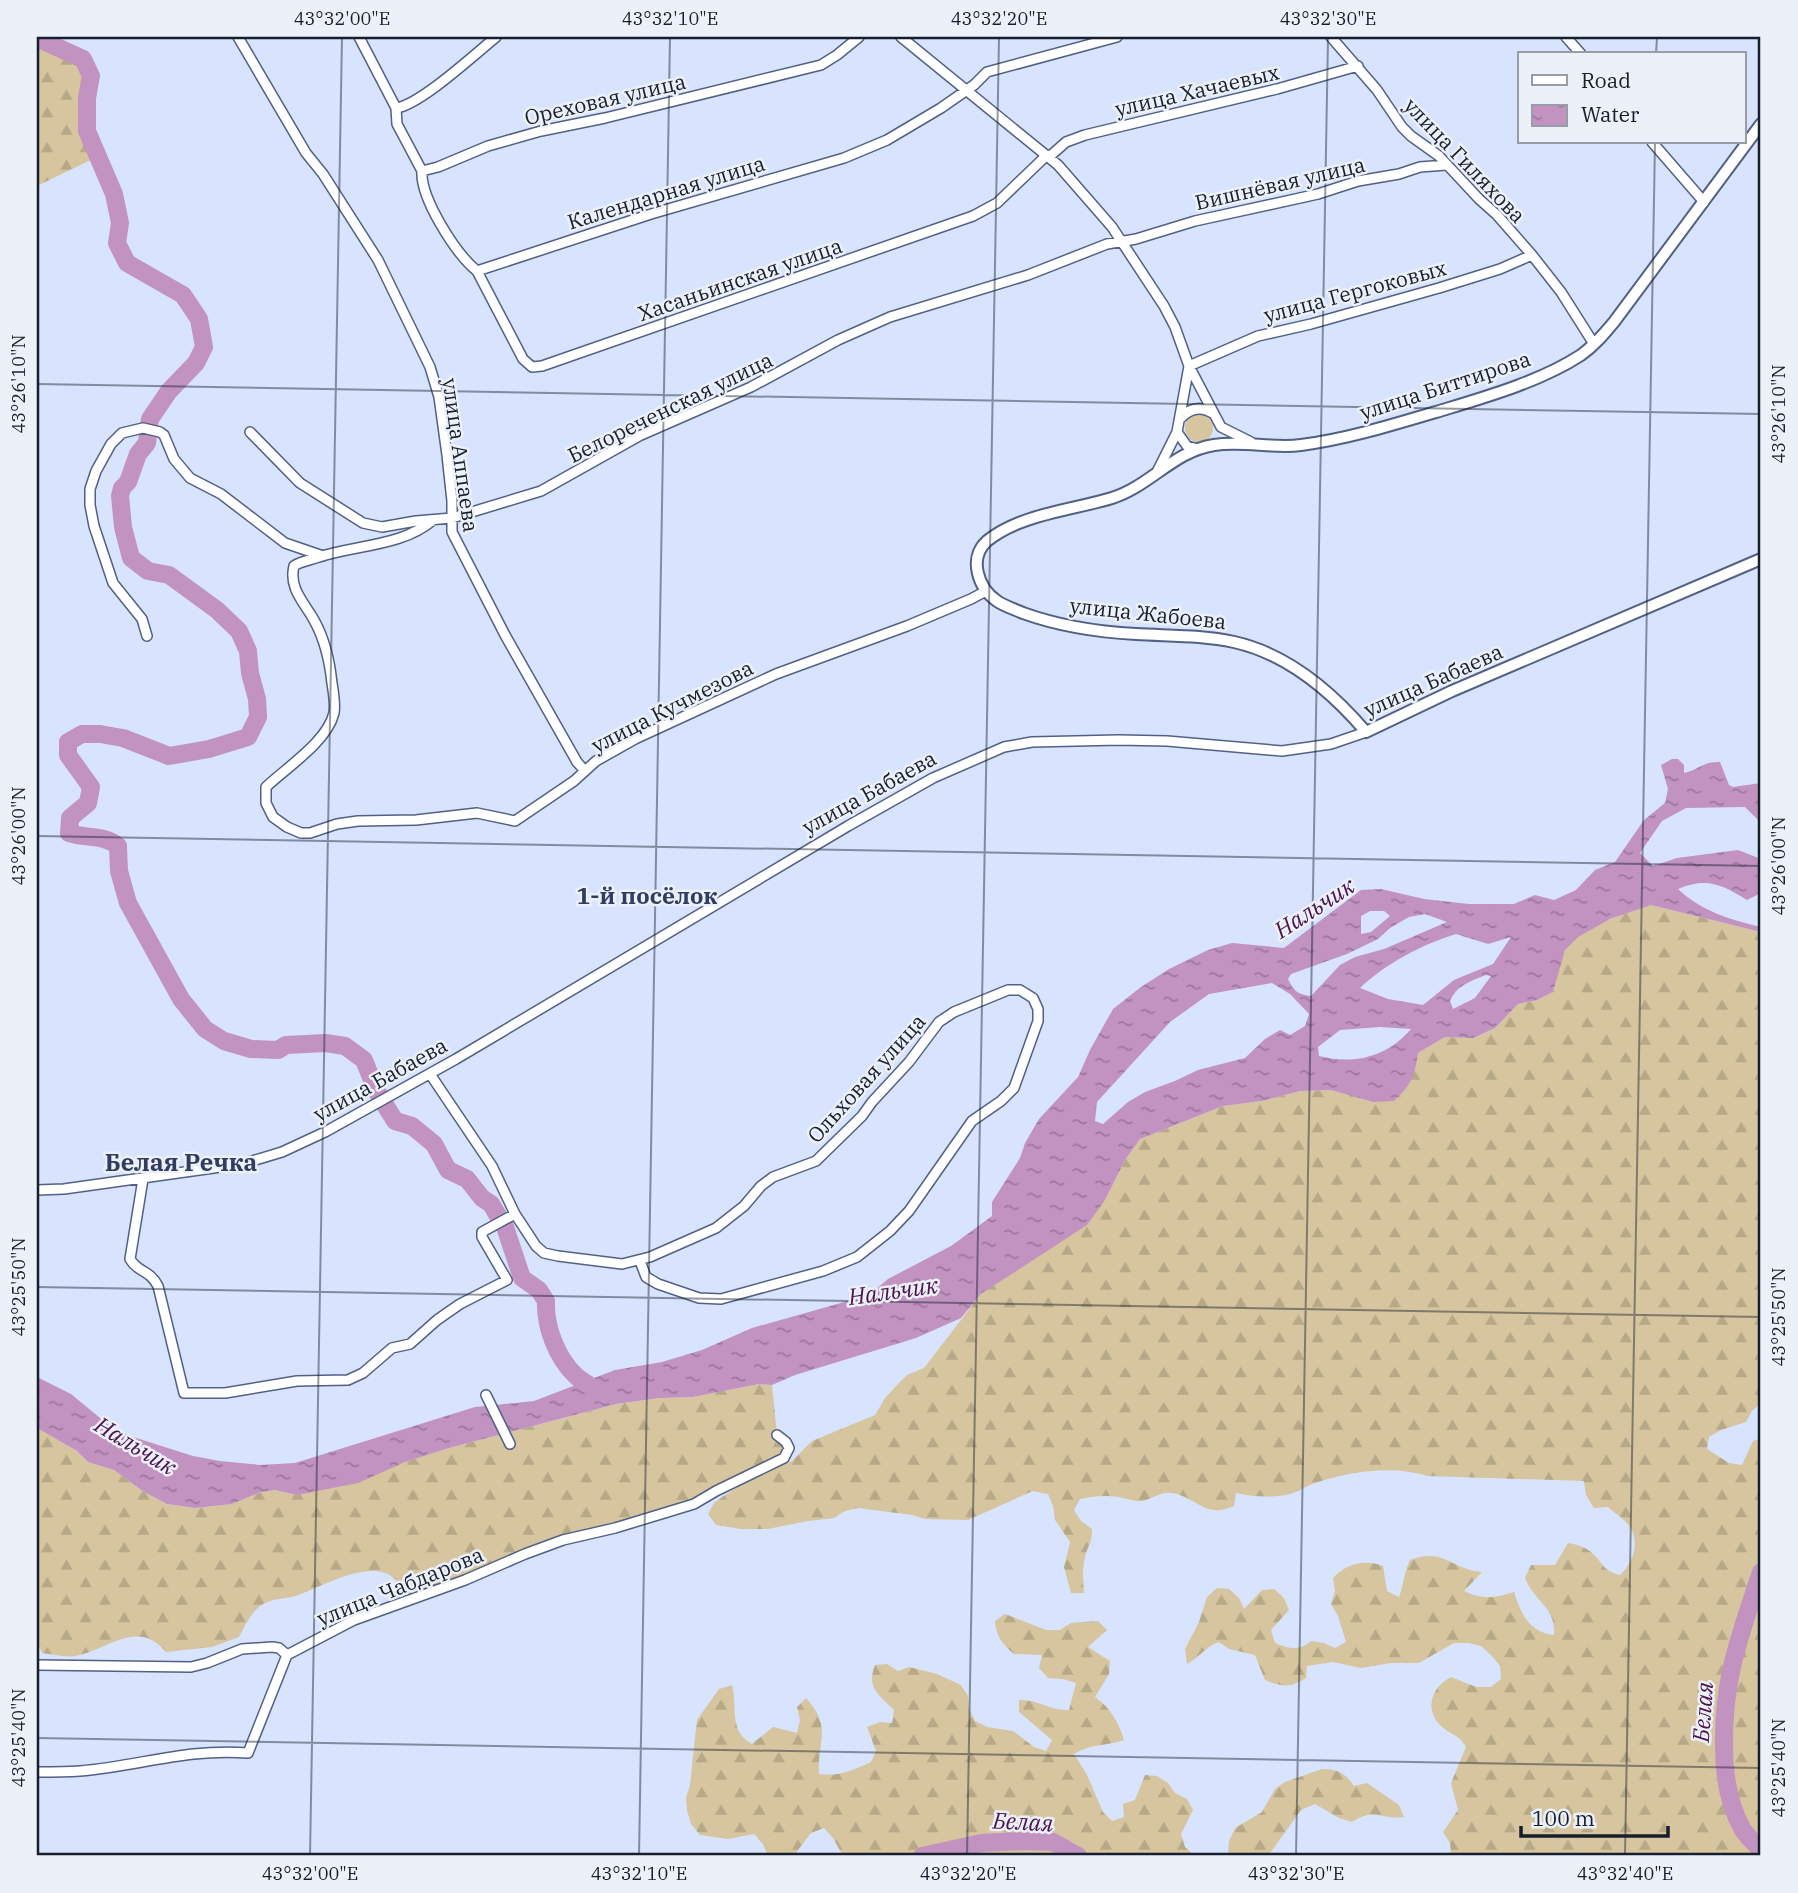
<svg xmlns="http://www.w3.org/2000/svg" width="1798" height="1893" viewBox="0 0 1798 1893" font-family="'IBM Plex Serif',serif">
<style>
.green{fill:#d6c59e}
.forest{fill:url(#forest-firs)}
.water{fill:url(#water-ripples);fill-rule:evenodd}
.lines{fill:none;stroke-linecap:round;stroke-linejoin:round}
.river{stroke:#c292c1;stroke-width:18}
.minor-casing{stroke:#526085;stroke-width:12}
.tertiary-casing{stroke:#526085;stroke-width:14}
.minor{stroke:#fff;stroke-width:9}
.tertiary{stroke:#fff;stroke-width:10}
.ticks{fill:none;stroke:#171e2d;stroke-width:2;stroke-opacity:0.45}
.labels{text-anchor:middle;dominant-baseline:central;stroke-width:5;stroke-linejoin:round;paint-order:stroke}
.street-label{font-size:21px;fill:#171e2d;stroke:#ecf0f9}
.neighbourhood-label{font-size:23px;font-weight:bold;fill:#303d60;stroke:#ecf0f9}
.water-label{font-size:23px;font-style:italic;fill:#4c124d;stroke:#ecf0f9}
.quarter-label{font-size:24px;font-weight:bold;fill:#303d60;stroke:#ecf0f9}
.neatline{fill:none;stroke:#171e2d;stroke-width:2.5}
.ticks-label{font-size:18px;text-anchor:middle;fill:#171e2d}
</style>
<defs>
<pattern id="forest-firs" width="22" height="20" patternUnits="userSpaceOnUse" patternTransform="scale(1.75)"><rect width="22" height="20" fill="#d6c59e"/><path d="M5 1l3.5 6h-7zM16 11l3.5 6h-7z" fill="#b7a988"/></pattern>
<pattern id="water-ripples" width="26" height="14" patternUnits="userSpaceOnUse" patternTransform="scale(1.75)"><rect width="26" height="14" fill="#c292c1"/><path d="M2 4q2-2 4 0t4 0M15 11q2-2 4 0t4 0" fill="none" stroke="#9d779d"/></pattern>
</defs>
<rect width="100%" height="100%" fill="#d8e3fd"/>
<path class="green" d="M1185 428a14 14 0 1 1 28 0a14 14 0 1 1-28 0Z"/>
<path class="forest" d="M37,38l46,21 8,17 -4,22v33l10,26 -60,29z
M1651,905l110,27v471l-9,8 -6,11 -25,8 -12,7 -2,12 22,14 13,2 11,-24 8,-3v418h-310l-1,-13 -7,-11 15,-22 -7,-27 15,-36c-6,-11 -10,-10 -20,-17 -22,-15 -18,-41 5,-53l25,10h15l10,-8 -1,-13 -8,-10 -11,-10 -12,-3h-15l-35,20h-28l-30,5 -28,-6 -26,4 -1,12c-15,10 -24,9 -41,2l-10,-25 -26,-6 -10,-7c-14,5 -19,15 -32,22l-2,-15 14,-27 8,-25 10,-9 12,1 10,9 5,11 18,-19 12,-1 10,9 5,12 -18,20 4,13c15,6 24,8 36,-2l13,2 11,5 11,-6 -8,-26 -7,-12 4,-13 -2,-13c13,-14 31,-19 50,-12l4,25 12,6c5,-13 5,-25 11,-37 34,-13 40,9 72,12l-18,19c17,9 32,7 50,1 7,22 15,40 40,43 2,-29 -20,-33 -29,-57l6,-13h24l13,-22c10,2 19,4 26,12 11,11 10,16 26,20 13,-12 20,-32 10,-48 -5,-8 -16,-14 -22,-20l-14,1 -8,-13 -2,-14 -156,-5c-36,-11 -77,-5 -113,7 -9,3 -17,9 -25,11 -18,4 -37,3 -54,-1l-2,13c-30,13 -35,-8 -62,-13 -13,-2 -20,7 -31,8 -8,0 -14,-2 -22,-4 -13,-2 -26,-1 -39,2l-6,11 7,11 11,8c0,16 -4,15 -7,28 -3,12 -2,24 -1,36h-13l-7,-26 6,-25 -15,-22 -2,-14 -5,-12 -15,-3 -65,29 -43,-1 -13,-4 -54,-7 -13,3 -11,7 -26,3 -40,8h-27l-25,-4 -8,-11 6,-11 11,-8 37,-23 30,-11 20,-20 63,-26 10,-17 12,-13 10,-10 17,-7 57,-74 49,-33 75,-61 20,-40 15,-21 83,-33 39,-5 38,-10 31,-1 42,12 42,-31 3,-18 27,-16 30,1 20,-10 23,-24 19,-4 16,-8c4,-12 6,-30 12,-42 14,-23 62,-37 86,-45z
M759,1384l13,1 5,50 9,7v14l-81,42 -124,38 -174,64c-4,-9 -9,-21 -19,-26 -24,-11 -64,11 -87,20 -14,6 -29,3 -41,12 -10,8 -15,20 -21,31l-27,10 -46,5c-29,-34 -57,-2 -91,4 -10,2 -22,-2 -33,-3l-5,-11v-214l40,23 11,11 26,8 30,22 23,12 28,4 37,-4 29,-12 14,-2 22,5 152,-47 167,-44 43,-6 34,-1z
M1005,1614l41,16h14l11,-7 27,-2 9,9 -19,17 22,14 -1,13 -14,23c15,10 24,26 29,43 -17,6 -35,4 -50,14l13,21 16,37 9,9 12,-4 -1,-13 12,-4 10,-25 12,1 11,7 7,10 12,6 6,11 -12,24 4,13 10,9h-352l-10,-18 -9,-10 -13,5 -16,21 -27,2 -5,-12 -9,-10 -26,5 -28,-4 -9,-11 -4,-14 -1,-12 4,-13 7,-65 22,-31 13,-4c6,24 -4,45 20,59l21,-17 24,6 3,-13 -3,-13 9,-9c27,30 11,43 13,76 19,3 35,-4 52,-12l5,-11 -9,-24 13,-5 12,1 2,-13c-15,-15 -28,-22 -19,-45l12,-1 11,7 11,-4 28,7 24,11 7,11 1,13 6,12 12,6 26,4 21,16 12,4 6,-11 -33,-28v-12c19,-1 31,11 50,10l7,-27 -13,-4 -15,-1 -9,-10 3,-13 -28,-1c-12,-10 -18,-18 -19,-33z
M1322,1769c16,0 23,4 32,17l13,-3 32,22 5,12c-25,3 -27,-10 -52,5l-13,-4 -24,-14 -14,6 -33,46h-40l1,-15 6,-13 27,-16 13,-23 10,-7z"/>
<path class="water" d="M1672,759h6l6,6v8c15,-3 19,-12 36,-11l9,23 4,2 28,-4v40l-16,-16 -59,1 -24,13 -22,32 13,13 24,-8 61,-8 23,9v34l-14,7c-26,-16 -40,-23 -69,-11 23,22 53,31 83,38v5l-110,-27 -41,14 -32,18 -13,13 -12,42 -16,8 -19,4 -23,24 -21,10 -29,-1 -27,16c-3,24 -7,32 -24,48l-21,1 -42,-12 -31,1 -38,10 -39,5 -83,33 -15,21 -20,40 -18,25 -106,69 -20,24 -45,20 -121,37 -23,10 -13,-1 -66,13 -34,1 -43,6 -167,44 -44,14 -47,21 -61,12 -22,-5 -14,2 -29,12 -37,4 -28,-4 -23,-12 -30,-22 -26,-8 -11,-11 -40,-23v-51l34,17 40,33 19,9 63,20 27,5 40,4 35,-2 180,-56 59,-6 81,-31 47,-8 40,-12 50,-22 117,-33 19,-16 63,-33 41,-30v-14l28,-44 5,-15 14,-24 39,-42 12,-27 23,-41 28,-22 28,-18 39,-19 24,-7 52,5 77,-58 20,-1 43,10 45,5h45l21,-9 19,5 22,-10 19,-20 20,-8 29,-42 21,-17 3,-14 -7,-24zM1370,911h14l6,5 -19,16 -10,2v-18zM1425,914l22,8 -63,27 -29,8 -15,8 -29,31c-13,-1 -17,-5 -23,-17l3,-5 56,-20 31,-15 12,-11 19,-11zM1456,934l32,10 23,-7 -18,27 -39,16 -31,25 -35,-6 -28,-11c25,-24 63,-44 96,-54zM1486,975l5,1 -16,22 -22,11 -3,-8c7,-16 21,-20 36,-26zM1272,983l18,11 19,20 -4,12 -15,9 -10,-5 -15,9 -20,19 -47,12 -23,11 -30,11 -17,10 -25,22 -8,-3 2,-19 73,-80 39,-28zM1380,1027l31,2c-24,28 -56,36 -92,27l-1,-9 22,-17z"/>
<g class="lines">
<path class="river" d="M37,38l46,21 8,17 -4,22v33l27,63 6,29 -3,20 10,20 56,32 16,24 5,28 -8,16 -27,28 -19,28 -3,24 -9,11 -10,28 -6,6 -2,8 3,31 8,31 17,13 21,4 48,35 22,21 9,20 2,22 7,26 1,18 -10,20 -39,12 -40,7 -46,-18 -23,-4h-18l-14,8v13l23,32 -3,16 -18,15 -1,15c17,6 34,1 49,13l1,25 9,32 53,96 24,30 19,12 27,8 27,1 8,-5 39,-2 20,3 19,14 12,30 19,31 17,5 22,18 14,26 19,9 15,19 9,6 14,23 17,51 17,12 7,11c-1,25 10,56 30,75 8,7 19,12 28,18
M1761,1572c-21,64 -38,105 -37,174 0,29 4,58 19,84 5,7 12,14 18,20
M922,1856l59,-13 45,-2 27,1 25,14"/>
<g class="minor-casing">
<path id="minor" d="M238,37l68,116 17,21 55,86 52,107 9,30 8,58 5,46v31l53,103 72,127 8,9
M359,37l37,71
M901,37l157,128 54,62 52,79 11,21 14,39 -12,66 -20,40
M1331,37l46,53 25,37 9,9 28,20 40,43 18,16 35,40 29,37 33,52
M1566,37l15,17
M396,108l1,16 25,47 16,-4 50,-21 53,-15 64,-13 216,-53 16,-10 22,-18
M396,108c24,-3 79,-54 100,-71
M1652,142l52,60
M1049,157l17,-15 19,-7 192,-46 81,-23
M422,171c-2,27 34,83 55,100l174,-57 193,-56 43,-18 54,-32 33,-23 13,-13 130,-35
M477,271l46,88 9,8 10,-1 431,-150 24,-13 50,-48
M1189,366l69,-30 53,-12 128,-36 61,-19 32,-14
M1189,366l32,61 30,15
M1181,418c10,-11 21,-12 33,-4
M250,432l50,51 63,40 19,4 34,-6 36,-3 89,-27 98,-55 112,-49 87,-47 52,-23 138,-42 79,-31 29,-5 59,-18 123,-27 40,-13 41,-7 21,-7 26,-2
M1177,432l10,14 11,3
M433,520c-30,26 -77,25 -114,37 -8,3 -18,4 -25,9 -5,20 7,33 17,49 12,19 17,38 20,60 1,12 5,26 3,38 -7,29 -47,54 -68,74v16l7,14 14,10 14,6h9l27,-9 21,-3 58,-1 61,-7 38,8 59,-40 22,-20 39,-22 141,-65 131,-48 64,-27 15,-8
M147,636l-5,-17 -29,-36 -19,-57 -4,-21v-16l6,-18 15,-27 11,-11 21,-5 17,4 4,3 10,24 16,19 31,16 64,49 38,13
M430,1074l62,92 23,48 21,32 8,7 14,3 64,8 28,-7 66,-29 28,-22 17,-20 12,-9 43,-16 46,-45 10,-14 37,-40 30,-40 15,-10 54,-22h12l13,8 5,11v12l-24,67 -13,13 -29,20 -63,90 -19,20 -33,26 -34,14 -102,28 -22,-1 -41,-14 -12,-7 -6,-16
M143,1179l-13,80c8,14 19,10 28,27l26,107h41l72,-12 51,-1 15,-7 29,-25 18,-4 27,-24 23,-16 47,-24 -25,-43v-5l33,-18
M37,1190l27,-1 178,-25 40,-12 43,-20 131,-73 392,-233 85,-48 71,-31 28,-5 87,-2 48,1 115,10 49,-7 35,-12
M486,1395l24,49
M287,1655l67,-35 111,-40 60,-26 38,-14 52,-12 79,-24 22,-13 68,-33 5,-10 -3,-6 -9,-7
M37,1665l154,2 16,-4 35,-14 30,-2 7,1 8,7
M37,1772c14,0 29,0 43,-1 60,-5 106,-23 168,-18l39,-98"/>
</g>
<g class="tertiary-casing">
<path id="tertiary" d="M1761,124l-147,198c-10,12 -20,24 -33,33 -41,27 -99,43 -145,57 -44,13 -89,27 -135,33 -29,4 -58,-5 -87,0 -40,6 -64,41 -102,53 -39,12 -92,16 -125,43 -19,17 -9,47 10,60 7,5 17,8 26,12 36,13 75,19 113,21 33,2 66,1 98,8 54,12 97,49 132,90l86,-41 309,-132"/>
</g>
<use href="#minor" class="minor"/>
<use href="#tertiary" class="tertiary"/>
</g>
<path class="ticks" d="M1656,54l1,-17M37,384l1724,30M37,836l1724,30M37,1287l1724,30M37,1738l1724,30M310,1856l32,-1819M639,1856l31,-1819M967,1856l32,-1819M1296,1856l32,-1819M1625,1856l30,-1714"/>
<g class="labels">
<g class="street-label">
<text transform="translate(1197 90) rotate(-13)">улица Хачаевых</text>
<text transform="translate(605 99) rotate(-13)">Ореховая улица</text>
<text transform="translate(1465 160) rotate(46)">улица Гиляхова</text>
<text transform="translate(1280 183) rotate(-13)">Вишнёвая улица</text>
<text transform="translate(666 192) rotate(-17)">Календарная улица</text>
<text transform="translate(740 279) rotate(-19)">Хасаньинская улица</text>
<text transform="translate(1355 291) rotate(-15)">улица Гергоковых</text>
<text transform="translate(1445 385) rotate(-18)">улица Биттирова</text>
<text transform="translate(670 407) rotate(-26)">Белореченская улица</text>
<text transform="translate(461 455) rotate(82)">улица Аппаева</text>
<text transform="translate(1148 613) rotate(6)">улица Жабоева</text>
<text transform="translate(1433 680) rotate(-24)">улица Бабаева</text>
<text transform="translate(672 706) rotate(-27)">улица Кучмезова</text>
<text transform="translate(869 792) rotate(-29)">улица Бабаева</text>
<text transform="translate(866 1078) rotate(-48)">Ольховая улица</text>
<text transform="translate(380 1079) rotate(-29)">улица Бабаева</text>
<text transform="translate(400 1586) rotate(-22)">улица Чабдарова</text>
</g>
<g class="neighbourhood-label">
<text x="647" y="895">1-й посёлок</text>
</g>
<g class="water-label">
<text transform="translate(1314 907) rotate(-33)">Нальчик</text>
<text transform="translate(893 1290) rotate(-8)">Нальчик</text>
<text transform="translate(136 1445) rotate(31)">Нальчик</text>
<text transform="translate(1702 1712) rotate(-86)">Белая</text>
<text transform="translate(1023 1821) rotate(3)">Белая</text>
</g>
<g class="quarter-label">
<text x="181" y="1162">Белая Речка</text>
</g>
</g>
<rect width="1798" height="1893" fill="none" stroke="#ecf0f9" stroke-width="77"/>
<rect x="1518" y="52" width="228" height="91" fill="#ecf0f9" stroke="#979ca7" stroke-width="2"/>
<rect x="1532" y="75" width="35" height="10" fill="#ffffff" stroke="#979ca7" stroke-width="2"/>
<text x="1581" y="88" font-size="21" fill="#171e2d">Road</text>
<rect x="1532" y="105" width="35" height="21" fill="url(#water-ripples)" stroke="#979ca7" stroke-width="2"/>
<text x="1581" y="122" font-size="21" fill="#171e2d">Water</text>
<path d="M1521 1826v10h147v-10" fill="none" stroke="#171e2d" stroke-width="3.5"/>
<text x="1532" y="1826" font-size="21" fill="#171e2d" stroke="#ecf0f9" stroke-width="5" paint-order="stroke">100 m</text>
<rect x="38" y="38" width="1721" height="1816" class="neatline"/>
<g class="ticks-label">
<text x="342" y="25">43°32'00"E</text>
<text x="670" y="25">43°32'10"E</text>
<text x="999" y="25">43°32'20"E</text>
<text x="1328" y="25">43°32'30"E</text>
<text transform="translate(19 384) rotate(-90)" y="6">43°26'10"N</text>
<text transform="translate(1779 414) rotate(-90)" y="6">43°26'10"N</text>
<text transform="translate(19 836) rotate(-90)" y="6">43°26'00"N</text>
<text transform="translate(1779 866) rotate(-90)" y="6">43°26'00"N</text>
<text transform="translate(19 1287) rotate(-90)" y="6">43°25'50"N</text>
<text transform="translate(1779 1317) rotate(-90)" y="6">43°25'50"N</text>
<text transform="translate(19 1738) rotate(-90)" y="6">43°25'40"N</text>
<text transform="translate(1779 1768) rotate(-90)" y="6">43°25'40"N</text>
<text x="310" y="1880">43°32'00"E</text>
<text x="639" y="1880">43°32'10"E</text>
<text x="968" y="1880">43°32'20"E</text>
<text x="1296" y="1880">43°32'30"E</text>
<text x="1625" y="1880">43°32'40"E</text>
</g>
</svg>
